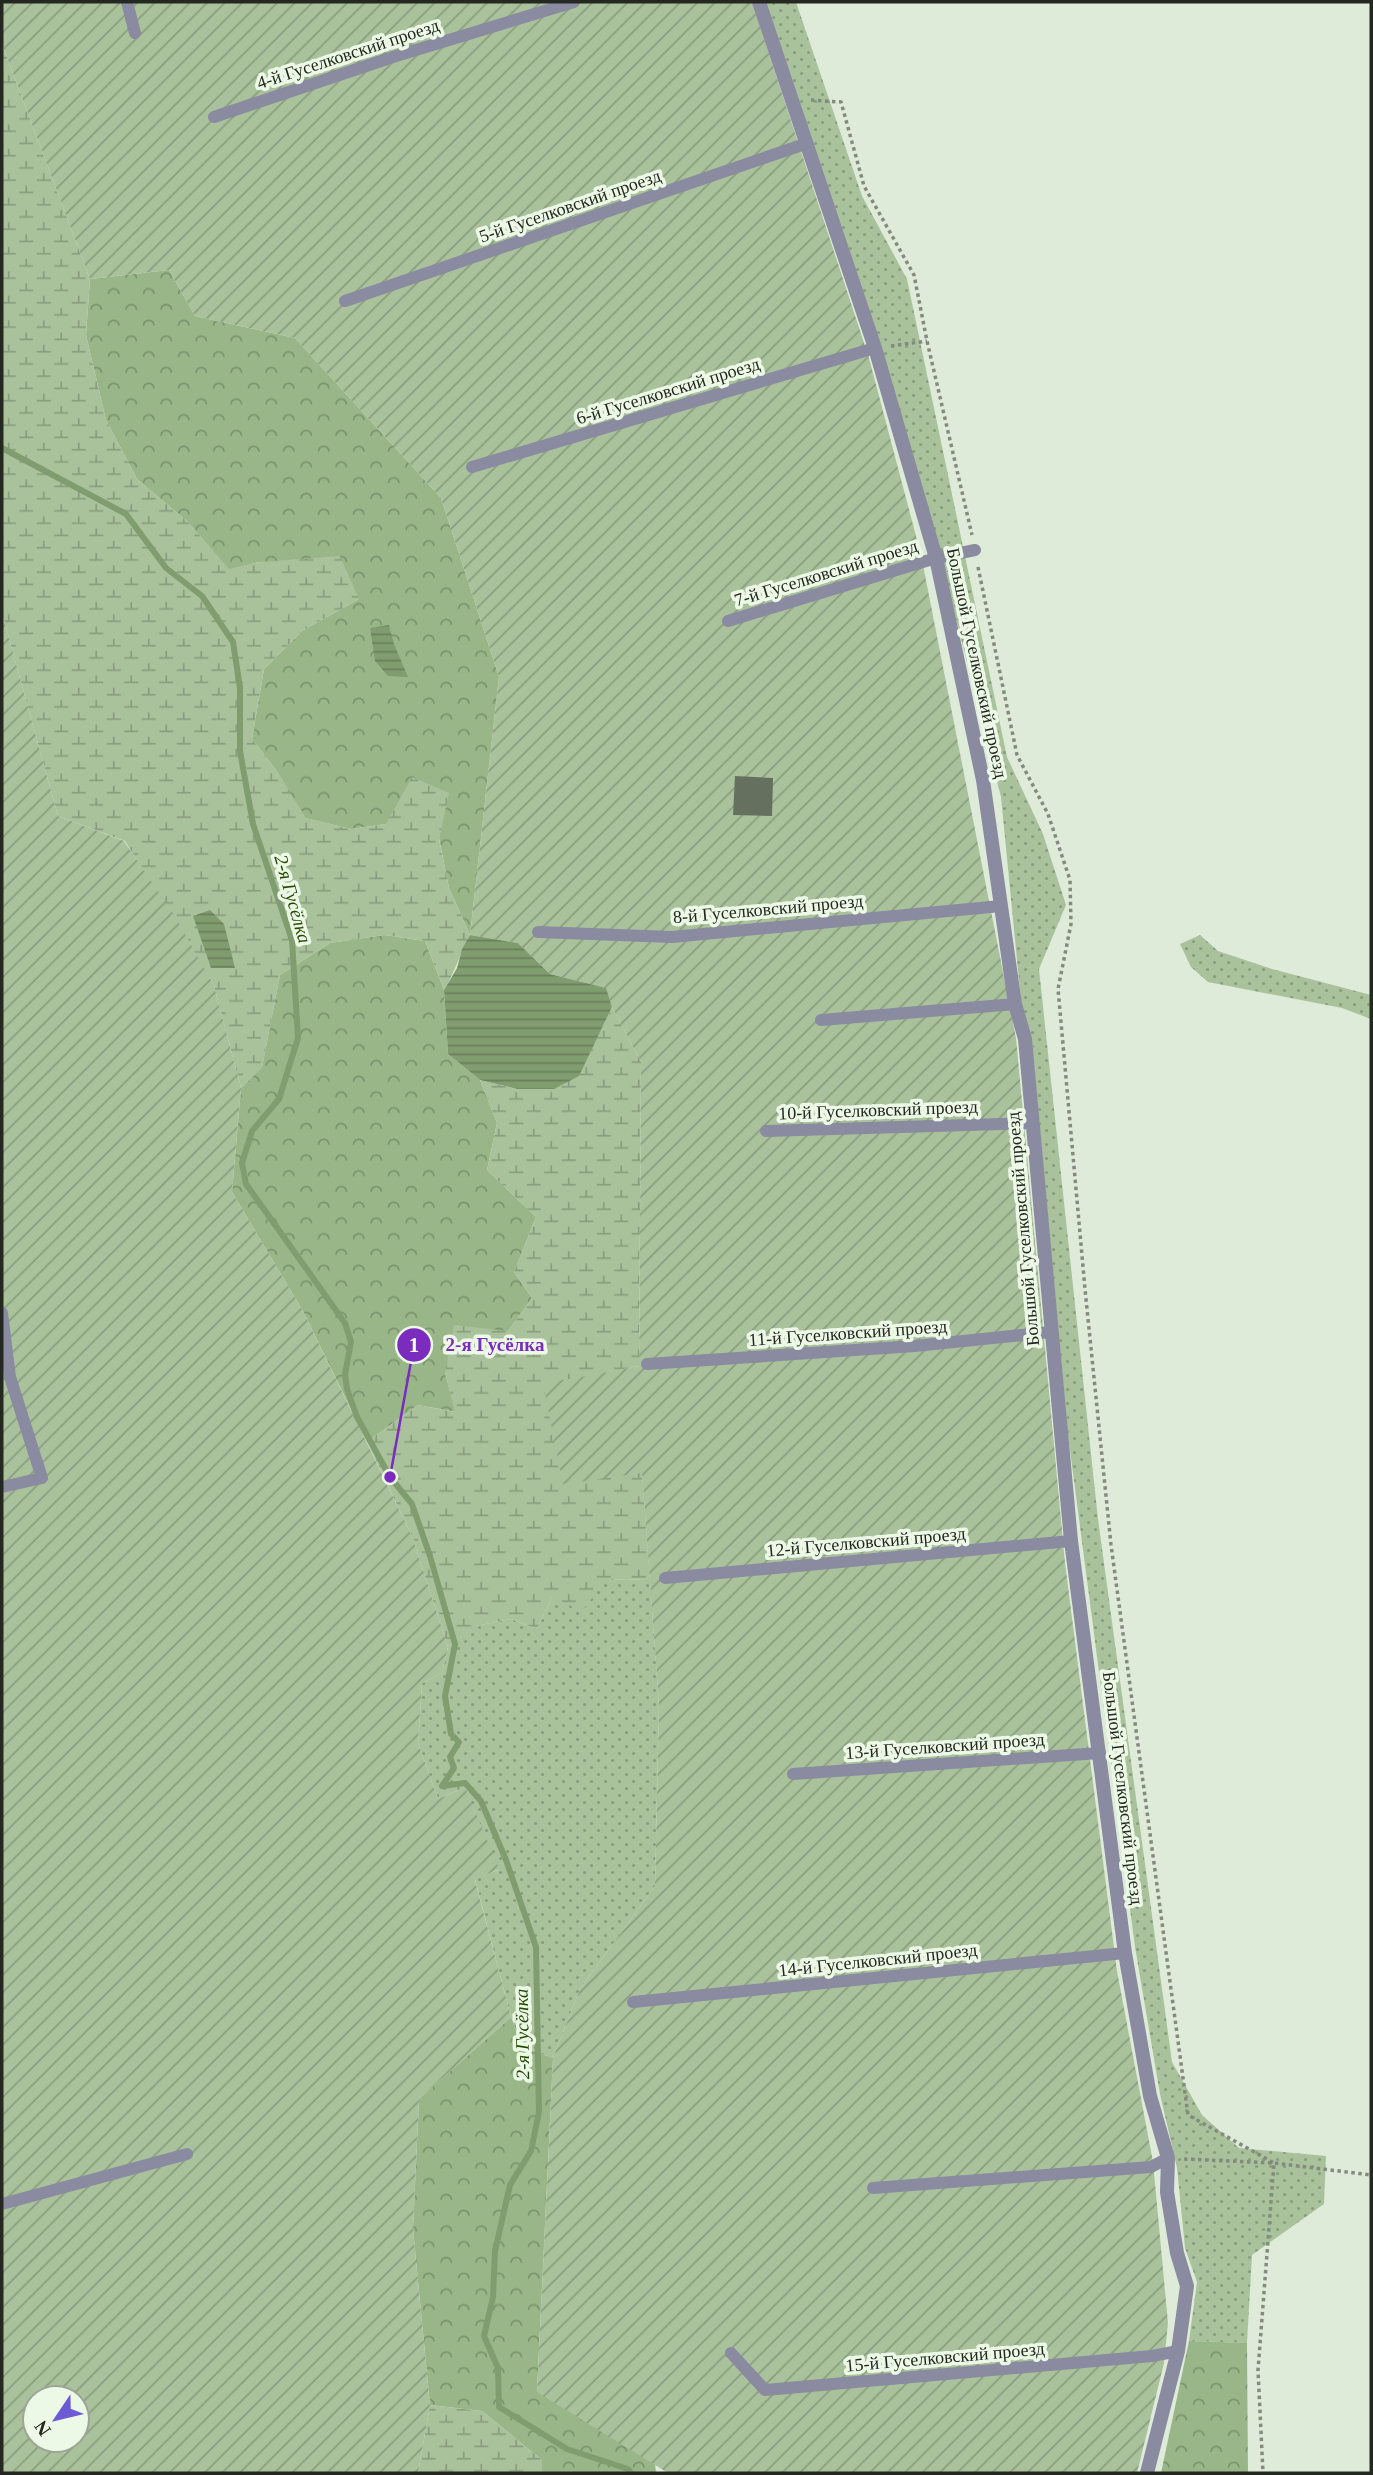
<svg xmlns="http://www.w3.org/2000/svg" width="1373" height="2475" viewBox="0 0 1373 2475" font-family="Georgia,serif">
<style>
.grass{fill:url(#grass-dots)}
.forest{fill:url(#forest-crowns)}
.wetland{fill:url(#wetland-marsh)}
.garden{fill:url(#garden-furrows);fill-rule:evenodd}
.water{fill:url(#water-rules)}
.lines{fill:none;stroke-linecap:round;stroke-linejoin:round}
.stream{stroke:#809d6f;stroke-width:6}
.building{fill:#65705f}
.path{stroke:#838b7f;stroke-width:3.5;stroke-dasharray:3.5 3.5;stroke-linecap:butt}
.lane{stroke:#8a8aa0;stroke-width:12}
.street{stroke:#8a8aa0;stroke-width:14}
.labels{text-anchor:middle;dominant-baseline:central;stroke-width:7;stroke-linejoin:round;paint-order:stroke}
.street-label{font-size:18px;fill:#242821;stroke:#ecf9e6}
.water-label{font-size:19px;font-style:italic;fill:#254a02;stroke:#ecf9e6}
.leader{fill:none;stroke:#7b2cbf;stroke-width:2.5}
.callout-dot{fill:#7b2cbf;stroke:#ecf9e6;stroke-width:2.5}
.mark-label{font-size:21px;text-anchor:middle;font-weight:bold;fill:#fff}
.callout-label{font-size:19px;text-anchor:middle;font-weight:bold;fill:#7b2cbf;stroke:#ecf9e6;stroke-width:7;stroke-linejoin:round;paint-order:stroke}
</style>
<defs>
<pattern id="grass-dots" width="8" height="8" patternUnits="userSpaceOnUse" patternTransform="scale(1.75)"><rect width="8" height="8" fill="#aac29c"/><path d="M2 2h.1M6 6h.1" fill="none" stroke="#8a9e7f" stroke-width="1.8" stroke-linecap="round"/></pattern>
<pattern id="forest-crowns" width="20" height="18" patternUnits="userSpaceOnUse" patternTransform="scale(1.75)"><rect width="20" height="18" fill="#98b687"/><path d="M2 6a3 3 0 1 1 6 0M12 15a3 3 0 1 1 6 0" fill="none" stroke="#7c946e"/></pattern>
<pattern id="wetland-marsh" width="20" height="14" patternUnits="userSpaceOnUse" patternTransform="scale(1.75)"><rect width="20" height="14" fill="#aac29c"/><path d="M1 5h8M5 5V1M11 12h8M15 12V8" fill="none" stroke="#8a9e7f"/></pattern>
<pattern id="garden-furrows" width="10" height="10" patternUnits="userSpaceOnUse" patternTransform="scale(1.75)"><rect width="10" height="10" fill="#aac29c"/><path d="M-1 1l2-2M0 10L10 0M9 11l2-2" fill="none" stroke="#8a9e7f"/></pattern>
<pattern id="water-rules" width="6" height="5" patternUnits="userSpaceOnUse" patternTransform="scale(1.75)"><rect width="6" height="5" fill="#809d6f"/><path d="M0 2.5h6" fill="none" stroke="#69805b"/></pattern>
</defs>
<rect width="100%" height="100%" fill="#dfebd9"/>
<path class="grass" d="M766,2h30l66,194 45,83 100,478 36,77 23,71 -27,64 59,550 74,543 30,53 37,33 87,8 -2,48 -72,51 -5,88 -58,-2 8,-59 -12,-34 -8,-80 -17,-74 -25,-147 -67,-512 -36,-392 -11,-42 -20,-204 -52,-206z
M1200,935l18,16 54,18 99,26v24l-29,-11 -134,-26 -17,-15 -11,-23z
M607,1579l43,1 9,126 -4,180 -75,103 -27,69 -31,-11 -11,-30 -36,-138 23,-9 -33,-83 -27,12 -20,-56 4,-60 20,-10 6,-26 27,-21 36,-7 26,10 15,-32z"/>
<path class="forest" d="M169,270l26,46 100,22 146,160 58,179 -29,258 -21,-47 -10,-50 9,-45 -62,31 -35,5 -46,-11 -29,-48 -24,-31 12,-70 38,-38 57,-32 -100,-37 -30,8 -41,-48 -51,-43 -31,-59 -20,-85 4,-56z
M384,935l41,6 19,49 4,64 32,26 17,43 -10,47 49,47 -22,55 18,26 -24,33 -63,42 11,39 -38,-7 -51,37 -64,-131 -71,-119 9,-104 21,-21 18,-92 50,-32z
M511,2017l11,30 31,11 -16,333 118,72 1,10h-114v-13l-60,-49 -52,-6 -17,-176 6,-130z
M1189,2341l58,2 1,130h-87z"/>
<path class="wetland" d="M2,44l88,235 -4,56 20,85 31,59 51,43 41,47 30,-7 81,-6 19,43 -57,32 -38,38 -12,70 24,31 30,48 45,11 35,-5 26,-47 37,16 -10,46 10,49 21,47c-10,18 -15,37 -26,55l-19,-49 -41,-6 -54,8 -50,32 -18,93 -21,20 -27,-102 -89,-145 -67,-25 -56,-203z
M612,1007l29,55 -2,304 -96,19 99,87 8,108 -43,-1 -25,32 -30,-14 -15,32 -26,-10 -35,7 -28,21 -36,-111 -45,-94 51,-37 37,7 -10,-39 9,-48 54,6 24,-33 -18,-26 22,-55 -49,-47 10,-47 -17,-43 37,9 61,-13z
M430,2405l52,6 60,49v13h-124z"/>
<path class="garden" d="M2,2h750l117,356 52,197 95,483 49,525 52,408 36,191 15,161 -4,40 -27,110h-469l-131,-81 16,-334 27,-69 75,-103 4,-180 -17,-233 -79,11 -20,-100 96,-18 2,-304 -29,-55 -7,-19 -55,-14 -32,-31 -48,-8 29,-258 -58,-179 -146,-160 -100,-22 -26,-46 -79,9 -88,-235z
M2,613l56,203 66,25 52,77 38,68 27,102 -9,104 71,119 109,225 36,111 -6,26 -20,10 -4,60 20,56 27,-12 34,82 -24,11 36,137 -92,82 -6,130 17,176 -12,68h-416zM35,2398h42v42h-42z"/>
<path class="water" d="M389,625l5,19 14,33 -20,-1 -13,-15 -5,-33z
M210,910l14,14 11,44h-24l-18,-52z
M470,935l48,8 32,31 56,14 6,19 -33,69 -25,13h-37l-37,-9 -32,-26 -4,-64 13,-22 5,-19z"/>
<g class="lines">
<path class="stream" d="M2,448l124,66 40,54 36,28 31,46 7,46v63l13,73 39,116 6,98 -19,61 -27,32 -10,32 4,21 99,139 6,19 -6,32 2,15 10,28 33,60 22,27 18,52 25,88 -10,52 6,38 8,8 -9,15 4,11 -12,18 23,-3 16,18 25,59 30,87 3,165 -8,39 -21,34 -15,66 -2,46 -9,39 14,32 1,39 68,42 61,20 3,4"/>
</g>
<path class="building" d="M735,776l38,2 -1,38 -39,-1z"/>
<g class="lines">
<path class="path" d="M811,100l30,2 23,84 50,89 13,66 45,194
M891,346l36,-5
M978,567l39,188 31,59 22,66 1,44 -13,65 27,300 26,256 77,570 86,48 -16,207 5,103
M1184,2159l90,4 97,12"/>
<path class="lane" d="M127,2l8,31
M214,117l182,-61 178,-54
M345,301l460,-157
M472,467l403,-119
M728,621l208,-63 39,-8
M538,932l134,5 329,-31
M821,1020l194,-16
M766,1131l266,-8
M2,1313l8,64 32,101 -40,9
M647,1364l268,-18 136,-14
M665,1578l406,-37
M793,1774l307,-21
M633,2002l492,-49
M873,2188l278,-21 17,-9
M2,2204l185,-50
M731,2353l34,37 387,-34 26,-5"/>
<path class="street" d="M759,2l116,346 61,210 47,222 32,224 10,35 46,502 54,412 25,143 18,62 -1,34 10,61 10,33 -9,65 -31,122"/>
</g>
<g class="labels">
<g class="street-label">
<text transform="translate(348 54) rotate(-18)">4-й Гуселковский проезд</text>
<text transform="translate(570 206) rotate(-19)">5-й Гуселковский проезд</text>
<text transform="translate(668 391) rotate(-17)">6-й Гуселковский проезд</text>
<text transform="translate(826 573) rotate(-17)">7-й Гуселковский проезд</text>
<text transform="translate(977 663) rotate(78)">Большой Гуселковский проезд</text>
<text transform="translate(768 909) rotate(-5)">8-й Гуселковский проезд</text>
<text transform="translate(878 1110) rotate(-2)">10-й Гуселковский проезд</text>
<text transform="translate(1023 1229) rotate(-95)">Большой Гуселковский проезд</text>
<text transform="translate(848 1333) rotate(-4)">11-й Гуселковский проезд</text>
<text transform="translate(866 1542) rotate(-5)">12-й Гуселковский проезд</text>
<text transform="translate(945 1746) rotate(-4)">13-й Гуселковский проезд</text>
<text transform="translate(1123 1788) rotate(83)">Большой Гуселковский проезд</text>
<text transform="translate(878 1960) rotate(-6)">14-й Гуселковский проезд</text>
<text transform="translate(945 2357) rotate(-5)">15-й Гуселковский проезд</text>
</g>
<g class="water-label">
<text transform="translate(293 899) rotate(74)">2-я Гусёлка</text>
<text transform="translate(522 2034) rotate(-91)">2-я Гусёлка</text>
</g>
</g>
<path class="leader" d="M390 1477L414 1345"/>
<g class="callout-dot">
<circle cx="390" cy="1477" r="7"/>
<circle cx="414" cy="1345" r="18"/>
</g>
<g class="mark-label">
<text x="414" y="1352">1</text>
</g>
<g class="callout-label">
<text x="495" y="1351">2-я Гусёлка</text>
</g>
<rect width="1373" height="2475" fill="none" stroke="#242821" stroke-width="7"/>
<g transform="translate(56 2419) rotate(235)"><circle r="33" fill="#ecf9e6" stroke="#9ca597" stroke-width="2"/>
<path d="M0-5L12 26L0 18L-12 26Z" fill="#6c5bd4"/>
<text y="-10" font-size="19" font-weight="bold" text-anchor="middle" fill="#242821">N</text>
</g>
</svg>
